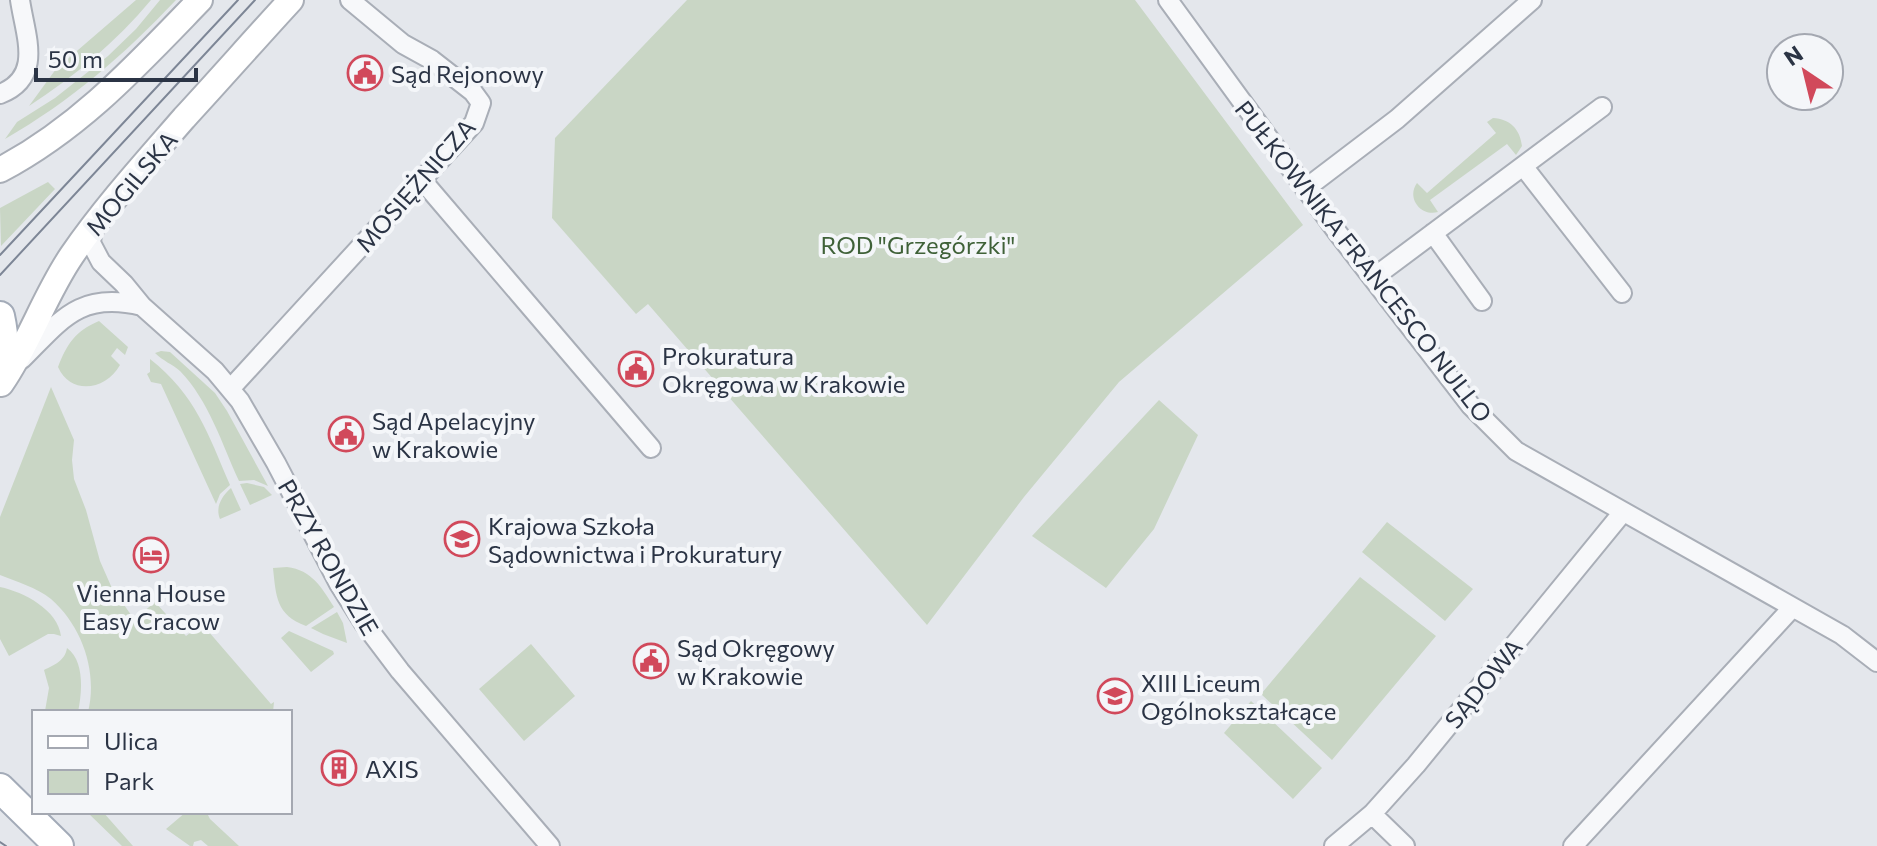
<svg xmlns="http://www.w3.org/2000/svg" width="1877" height="846" viewBox="0 0 1877 846" font-family="Commissioner,sans-serif">
<style>
.green{fill:#c9d6c5}
.lines{fill:none;stroke-linecap:round;stroke-linejoin:round}
.minor-casing{stroke:#a9aeb7;stroke-width:22}
.secondary-casing{stroke:#a9aeb7;stroke-width:28}
.primary-casing{stroke:#a3abb8;stroke-width:32}
.minor{stroke:#f7f8fa;stroke-width:18}
.secondary{stroke:#fff;stroke-width:24}
.primary{stroke:#fff;stroke-width:28}
.tram{stroke:#7d8696;stroke-width:2}
.labels{text-anchor:middle;dominant-baseline:central;stroke-width:8;stroke-linejoin:round;paint-order:stroke}
.poi-label{font-size:24px;fill:#2b3445;stroke:#f4f6f9;text-anchor:start}
.street-label{font-size:24px;fill:#2b3445;stroke:#f4f6f9}
.park-label{font-size:24px;fill:#3f6138;stroke:#f4f6f9}
</style>
<rect width="100%" height="100%" fill="#e4e7ec"/>
<path class="green" d="M136,0h15c-35,42 -77,77 -122,106l27,-37z
M160,0h16c-53,56 -105,101 -171,139l12,-17 38,-24 53,-42 28,-27z
M687,0h448l168,225 -184,157 -95,115 -97,128 -279,-321 -12,10 -84,-96 3,-80z
M1493,118c17,1 27,11 29,28l-6,9 -9,-11 -77,56 8,12c-17,5 -32,-14 -21,-29l10,10 69,-60 -9,-11z
M48,182l7,7 -54,57 -1,-38z
M99,321l29,26 -3,8 -8,-7 -6,8 9,9c-14,25 -49,31 -62,2 9,-23 17,-36 41,-46z
M161,351l9,1 45,41 12,18 41,75 -14,-6 -15,1c-17,-37 -30,-80 -59,-110 -8,-7 -17,-10 -25,-18z
M150,359c46,36 58,75 80,126l-10,9 -4,10 -55,-120 -10,-2 -4,-8 3,-2z
M51,387l23,53 -2,20 2,19 12,31 14,51 11,25 27,39 7,-6 -3,-6 13,-11 31,34 16,-12 69,80 3,-2 -1,10h-185c10,-40 -6,-86 -37,-113 -15,-12 -34,-17 -51,-24v-58z
M1159,400l39,35 -44,94 -48,59 -74,-52z
M247,483l17,4 8,8 -22,10 -10,-21z
M231,488l10,22 -21,9c-5,-12 2,-23 11,-31z
M1387,522l86,67 -28,32 -83,-69z
M287,567c25,3 35,21 47,40l-28,19c-30,-11 -30,-30 -33,-58z
M1360,577l76,59 -104,124 -71,-66z
M0,587c24,5 58,23 61,49l-7,-2h-6l-39,22 -9,-17z
M337,612l6,11 4,20 -24,-9 -12,-6z
M289,631l44,20 1,3 -23,18 -30,-34z
M531,644l44,52 -51,45 -45,-52z
M67,648c18,13 15,45 11,64h-30l-3,-1 4,-23 -5,-18c10,-5 21,-9 23,-22z
M1251,701l71,67 -29,31 -69,-66z
M87,812h16l30,34h-11z
M186,812h25l-3,3 2,4 29,27h-31l-7,-6 -7,2 -1,4h-3l-24,-17z"/>
<g class="lines">
<g class="minor-casing">
<path id="minor" d="M1168,0l169,232 134,174 45,45 326,184 35,27
M0,94c44,-17 25,-59 20,-94
M1523,166l99,127
M421,179l230,269
M1305,189l92,-70 135,-119
M93,226l-2,17 10,19 23,22 18,22 73,65 25,30 36,62 63,121 24,38 37,49 150,175
M1433,233l49,68
M1373,278l229,-171
M22,359c40,-40 58,-68 120,-53
M231,388l243,-265 7,-20 -8,-11 -41,-32 -29,-16 -53,-44
M1372,814l33,32
M1334,846l38,-32 44,-49 207,-253
M1573,846l219,-238"/>
</g>
<g class="secondary-casing">
<path id="secondary" d="M0,170c81,-43 137,-105 200,-170
M1,384c28,-40 43,-88 71,-129 33,-48 73,-92 112,-137 36,-39 71,-79 107,-118"/>
</g>
<g class="primary-casing">
<path id="primary" d="M0,316c5,22 5,42 0,64
M0,788l59,58"/>
</g>
<use href="#minor" class="minor"/>
<use href="#secondary" class="secondary"/>
<use href="#primary" class="primary"/>
<path class="tram" d="M0,255l238,-255
M0,275l255,-275
M0,842l6,4"/>
</g>
<defs>
<g id="civic-ring" transform="scale(1.8)"><circle r="9.5" fill="#f4f6f9" stroke="#d1495b" stroke-width="1.5"/><path d="M-.6-6.5H3V-4.5H.6V-3L4-1V1h2V6H-6V1h2V-1L-.6-3ZM-1.2 2.5V6h2.4V2.5Z" fill="#d1495b"/></g>
<g id="university-ring" transform="scale(1.8)"><circle r="9.5" fill="#f4f6f9" stroke="#d1495b" stroke-width="1.5"/><path d="M0-5L7-2L0 1L-7-2ZM-4 1L0 2.5L4 1V4Q0 6-4 4Z" fill="#d1495b"/></g>
<g id="hotel-ring" transform="scale(1.8)"><circle r="9.5" fill="#f4f6f9" stroke="#d1495b" stroke-width="1.5"/><path d="M-6-4.5h1.5V1H6V5H4.5V3h-9V5H-6ZM-4 0a1.8 1.8 0 1 1 3.6 0ZM.5 0V-2.5h3Q6-2.5 6 0Z" fill="#d1495b"/></g>
<g id="school-ring" transform="scale(1.8)"><circle r="9.5" fill="#f4f6f9" stroke="#d1495b" stroke-width="1.5"/><path d="M0-5L7-2L0 1L-7-2ZM-4 1L0 2.5L4 1V4Q0 6-4 4Z" fill="#d1495b"/></g>
<g id="building-ring" transform="scale(1.8)"><circle r="9.5" fill="#f4f6f9" stroke="#d1495b" stroke-width="1.5"/><path d="M-4-6H4V6H1V3H-1V6H-4ZM-2.5-4.3h1.7v1.8h-1.7ZM.8-4.3h1.7v1.8H.8ZM-2.5-1h1.7V.8h-1.7ZM.8-1h1.7V.8H.8Z" fill="#d1495b"/></g>
</defs>
<g fill-rule="evenodd">
<use href="#civic-ring" x="365" y="73"/>
<use href="#civic-ring" x="636" y="369"/>
<use href="#civic-ring" x="346" y="434"/>
<use href="#university-ring" x="462" y="539"/>
<use href="#hotel-ring" x="151" y="555"/>
<use href="#civic-ring" x="651" y="661"/>
<use href="#school-ring" x="1115" y="696"/>
<use href="#building-ring" x="339" y="768"/>
</g>
<g class="labels">
<g class="poi-label">
<text x="391" y="73">Sąd Rejonowy</text>
<text x="662" y="355">Prokuratura<tspan x="662" dy="28">Okręgowa w Krakowie</tspan></text>
<text x="372" y="420">Sąd Apelacyjny<tspan x="372" dy="28">w Krakowie</tspan></text>
<text x="488" y="525">Krajowa Szkoła<tspan x="488" dy="28">Sądownictwa i Prokuratury</tspan></text>
<text x="151" y="592" text-anchor="middle">Vienna House<tspan x="151" dy="28">Easy Cracow</tspan></text>
<text x="677" y="647">Sąd Okręgowy<tspan x="677" dy="28">w Krakowie</tspan></text>
<text x="1141" y="682">XIII Liceum<tspan x="1141" dy="28">Ogólnokształcące</tspan></text>
<text x="365" y="768">AXIS</text>
</g>
<g class="street-label">
<text transform="translate(131 183) rotate(-50)">MOGILSKA</text>
<text transform="translate(415 185) rotate(-49)">MOSIĘŻNICZA</text>
<text transform="translate(1364 261) rotate(52)">PUŁKOWNIKA FRANCESCO NULLO</text>
<text transform="translate(329 557) rotate(60)">PRZY RONDZIE</text>
<text transform="translate(1483 683) rotate(-51)">SĄDOWA</text>
</g>
<g class="park-label">
<text x="918" y="244">ROD "Grzegórzki"</text>
</g>
</g>
<rect x="32" y="710" width="260" height="104" fill="#f4f6f9" stroke="#a4a8b1" stroke-width="2"/>
<rect x="48" y="736" width="40" height="12" fill="#ffffff" stroke="#a4a8b1" stroke-width="2"/>
<text x="104" y="750" font-size="24" fill="#2b3445">Ulica</text>
<rect x="48" y="770" width="40" height="24" fill="#c9d6c5" stroke="#a4a8b1" stroke-width="2"/>
<text x="104" y="790" font-size="24" fill="#2b3445">Park</text>
<g transform="translate(1805 72) rotate(325)"><circle r="38" fill="#f4f6f9" stroke="#a4a8b1" stroke-width="2"/>
<path d="M0-6L14 30L0 20L-14 30Z" fill="#d1495b"/>
<text y="-12" font-size="22" font-weight="bold" text-anchor="middle" fill="#2b3445">N</text>
</g>
<path d="M36 68v12h160v-12" fill="none" stroke="#2b3445" stroke-width="4"/>
<text x="48" y="68" font-size="24" fill="#2b3445" stroke="#f4f6f9" stroke-width="6" paint-order="stroke">50 m</text>
</svg>
